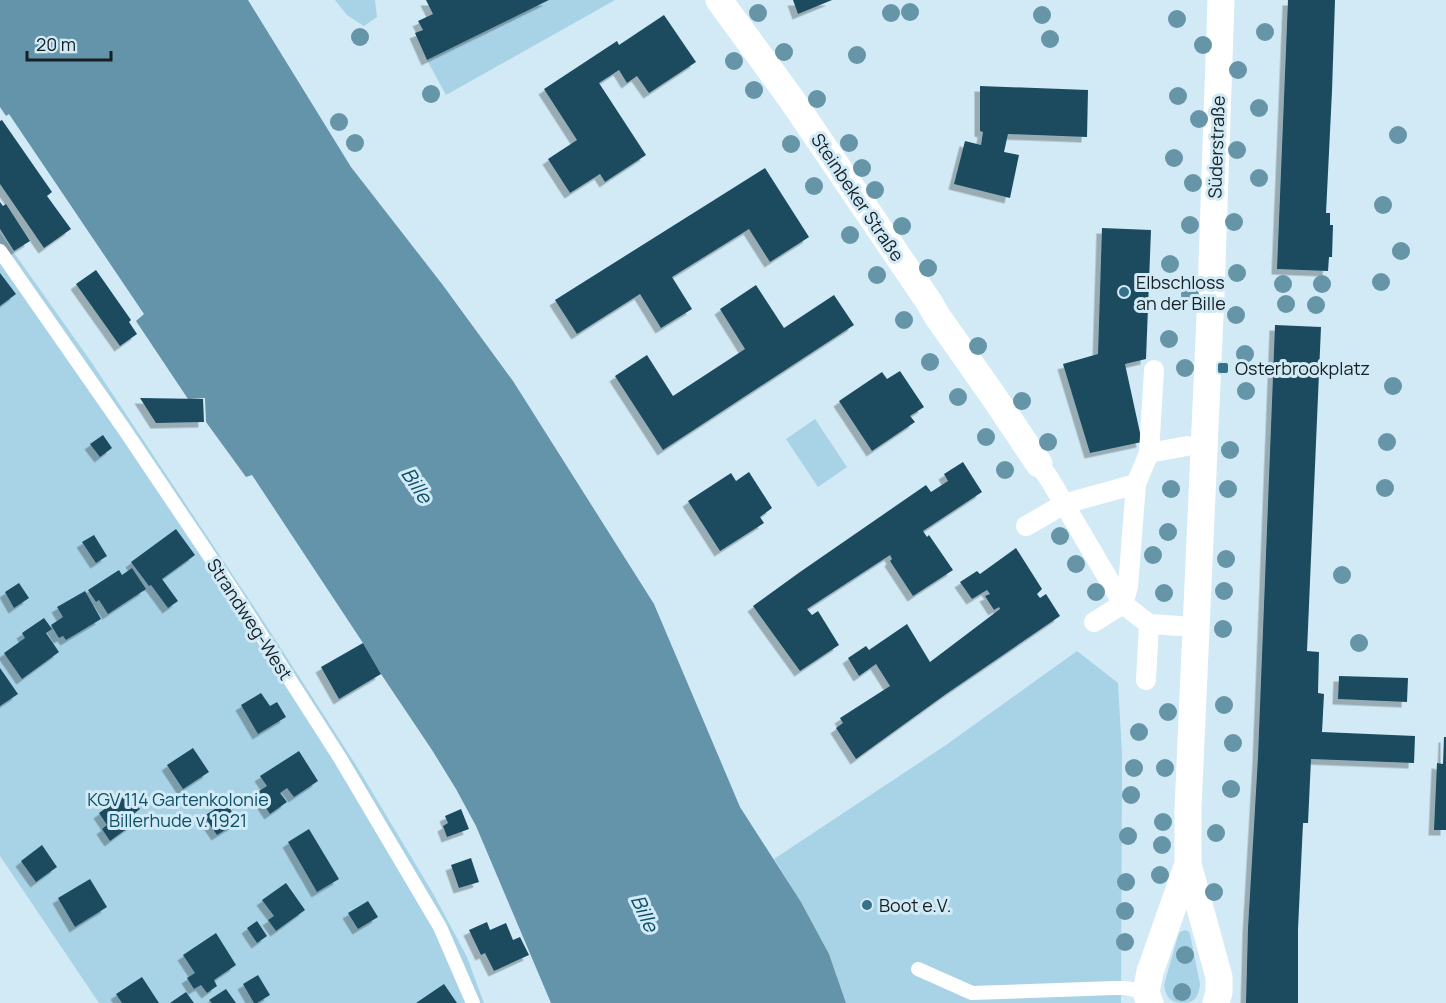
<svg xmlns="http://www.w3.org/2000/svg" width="1446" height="1003" viewBox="0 0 1446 1003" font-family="Manrope,sans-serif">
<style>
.green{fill:#a8d3e6}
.water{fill:#6494a9}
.building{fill:#1b4c5f;filter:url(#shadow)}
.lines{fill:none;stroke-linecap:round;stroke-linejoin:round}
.service{stroke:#fff;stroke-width:14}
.pedestrian{stroke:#fff;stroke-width:20}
.minor{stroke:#fff;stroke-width:27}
.tree{fill:#6595a7}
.poi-dot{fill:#367189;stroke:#d1eaf6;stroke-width:2}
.labels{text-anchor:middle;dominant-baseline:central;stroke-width:6;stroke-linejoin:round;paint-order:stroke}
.street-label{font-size:18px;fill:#161f23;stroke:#d1eaf6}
.poi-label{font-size:18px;fill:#161f23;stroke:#d1eaf6;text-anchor:start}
.park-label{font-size:18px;fill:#0d5067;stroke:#d1eaf6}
.water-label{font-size:20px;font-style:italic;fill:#0b4e65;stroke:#d1eaf6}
</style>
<defs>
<filter id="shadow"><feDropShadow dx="-5.5" dy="5.5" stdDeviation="0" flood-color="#0004"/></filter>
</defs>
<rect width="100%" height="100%" fill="#d1eaf6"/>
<path class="green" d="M335,0h40l2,17 -13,9 -17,-11z
M549,0h66l-169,95 -19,-35z
M0,233l92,130 172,259 92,143 78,130 33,62 17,46h-385l-99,-147z
M815,419l32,48 -29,20 -32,-48z
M1077,651l41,32 4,71 -1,249h-275l-17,-49 -28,-52 -27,-43 172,-114z
M1185,930l3,1 2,3 10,50c-1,12 -5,19 -17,19 -13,0 -17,-6 -19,-18l14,-49 2,-4z"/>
<path class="water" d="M0,0h248l103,167 91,117 71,97 141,223 86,203 61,95 28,52 17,49h-295l-75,-177 -20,-37 -24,-39 -51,-76 -18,-31 -111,-168 -6,2 -40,-55 -1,-24 -17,1 -52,-78 8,-7 -135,-200 -3,2 -6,-9z"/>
<path class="building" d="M426,0h123l-122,60 -12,-27 8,-3 -5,-9 15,-7z
M793,0h39l-34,14z
M1288,0h47l-3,91 -6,122h4v12h3l-1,32h-3l-1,14 -51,-2z
M664,15l32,47 -47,31 -12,-17 -10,7 -8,-13 -20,13 47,72 -41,27 -5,-8 -30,19 -22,-34 29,-19 -33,-51 73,-48 2,4z
M980,86l108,4 -1,47 -79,-3 -4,18 15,3 -9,43 -56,-14 11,-43 16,4 2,-13 -3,-1z
M2,120l50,72 -5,4 24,33 -27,19 -44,-64v-63z
M765,168l44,69 -39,25 -21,-33 -77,48 20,32 -31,19 -21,-34 -63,40 -22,-34z
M0,202l3,4 3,-2 24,37 -16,10 -14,-22z
M1102,228l49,2 -5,129 -21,5 17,78 -52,11 -27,-89 35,-10z
M96,270l35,50 -2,2 8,12 -17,12 -44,-62z
M0,273l16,21 -16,12z
M756,285l28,43 50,-33 20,30 -191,125 -48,-74 32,-21 26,41 72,-47 -25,-40z
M1275,325l46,2 -14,324 12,1 -1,41 6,1 -2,38 93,4 -1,27 -103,-4 -3,64h-5l-5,106v74h-52l2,-75 10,-171z
M900,371l24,36 -14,9 5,6 -43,29 -33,-50 43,-29 5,7z
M140,398l63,1 1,23 -48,1z
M103,435l9,13 -12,9 -10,-13z
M963,462l19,30 -59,39 4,6 2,-2 24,35 -40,26 -23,-35 2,-2 -2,-4 -83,54 5,6 6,-4 21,34 -39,26 -47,-65 47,-34 126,-87 5,7 17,-11 -4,-7z
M749,472l23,36 -12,9 4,6 -44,28 -32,-50 43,-28 5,8z
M176,529l19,26 -33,24 16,22 -10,7 -17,-23 -2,1 -18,-24z
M94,535l13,21 -11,7 -14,-21z
M1016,548l26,41 -5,5 3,4 6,-4 14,22 -114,78 -90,65 -20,-31 7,-5 -3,-5 50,-32 -14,-22 -17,12 -11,-18 18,-12 3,4 38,-26 23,38 70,-53 -1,-2 -5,3 -9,-14 5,-2 -3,-4 -15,9 -12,-17 17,-11 3,3z
M132,568l14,21 -38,25 -9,-14 -3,2 -8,-12 31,-20 3,5z
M19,583l10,15 -15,10 -9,-16z
M85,591l16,28 -35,21 -3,-4 -4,2 -8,-13 12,-8 -6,-10z
M44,618l8,11 -6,4 13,19 -37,27 -18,-26 21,-15 -3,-5z
M363,643l18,31 -42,25 -18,-32z
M0,668l18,26 -18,12z
M1339,676l69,2 -1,24 -69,-3z
M261,693l9,13 7,-4 9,15 -28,17 -17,-29z
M1444,737h2v93h-12l3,-67 6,1z
M193,748l16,24 -26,17 -16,-24z
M299,751l19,30 -24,16 -7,-9 -7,5 7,9 -17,12 -14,-21 11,-7 -7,-10z
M128,792l12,17 -9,7 5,6 -26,19 -8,-12 5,-4 -8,-12z
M226,802l12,20 -21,13 -13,-19z
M461,809l8,20 -22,8 -4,-11 5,-3 -3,-7z
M309,829l30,50 -22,13 -29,-50z
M42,845l15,22 -21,15 -15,-21z
M471,858l8,24 -20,6 -8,-23z
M90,879l17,28 -32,20 -17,-29z
M286,883l19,27 -29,21 -8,-11 6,-4 -12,-16z
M368,901l10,16 -20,12 -10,-16z
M257,921l10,15 -10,7 -10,-15z
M487,922l3,8 16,-7 7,17 7,-3 9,18 -35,16 -9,-18 -4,2 -12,-25z
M216,933l20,32 -22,15 3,6 -10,7 -6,-8 -7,4 -7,-11 8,-5 -12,-18z
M258,975l12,20 -13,8h-3l-11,-19z
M142,977l17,26h-37l-6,-9z
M444,984l13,19h-41z
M226,989l10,14h-24l-3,-3z
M186,992l8,11h-24z"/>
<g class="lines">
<path class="service" d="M0,251l124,178 109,162 107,167 100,169 33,76
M918,969l54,24 142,-5h11l21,4"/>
<path class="pedestrian" d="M1149,453l38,-7
M1039,464l11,16 73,124 -29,18
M1026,526l38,-22 72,-20
M1149,624l31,2
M1146,680l3,-56 -26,-20 5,-17 8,-103 13,-31 5,-83"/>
<path class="minor" d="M719,0l73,100 137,202 8,14 57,81 45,67
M1188,864v-56l23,-514 10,-294
M1150,1003l-4,-11 4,-20 38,-108 31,113v15l-3,11"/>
</g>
<g class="tree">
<circle cx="910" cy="12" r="9"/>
<circle cx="758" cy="13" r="9"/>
<circle cx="891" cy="13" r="9"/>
<circle cx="1042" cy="15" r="9"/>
<circle cx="1177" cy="19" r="9"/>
<circle cx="1265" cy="32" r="9"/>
<circle cx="360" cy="37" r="9"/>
<circle cx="1050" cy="39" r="9"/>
<circle cx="1203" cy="45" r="9"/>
<circle cx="784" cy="52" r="9"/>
<circle cx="857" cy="55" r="9"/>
<circle cx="734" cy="61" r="9"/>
<circle cx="1238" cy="70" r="9"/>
<circle cx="754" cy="90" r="9"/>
<circle cx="431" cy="94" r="9"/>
<circle cx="1178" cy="96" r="9"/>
<circle cx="817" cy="99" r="9"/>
<circle cx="1259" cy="108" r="9"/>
<circle cx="1199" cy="119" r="9"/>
<circle cx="339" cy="122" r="9"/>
<circle cx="1398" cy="135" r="9"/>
<circle cx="355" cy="143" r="9"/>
<circle cx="849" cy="143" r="9"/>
<circle cx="791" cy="144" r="9"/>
<circle cx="1237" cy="150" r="9"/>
<circle cx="1174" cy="158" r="9"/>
<circle cx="862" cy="168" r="9"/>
<circle cx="1259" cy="178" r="9"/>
<circle cx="1193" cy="183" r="9"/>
<circle cx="814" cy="186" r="9"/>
<circle cx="875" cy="190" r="9"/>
<circle cx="1383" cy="205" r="9"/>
<circle cx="1234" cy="222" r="9"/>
<circle cx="1190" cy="225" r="9"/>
<circle cx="902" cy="226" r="9"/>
<circle cx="850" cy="235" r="9"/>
<circle cx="1401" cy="251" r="9"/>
<circle cx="1170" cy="264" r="9"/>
<circle cx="928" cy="268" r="9"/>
<circle cx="1237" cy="273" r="9"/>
<circle cx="877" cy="275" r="9"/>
<circle cx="1381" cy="282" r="9"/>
<circle cx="1283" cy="284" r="9"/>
<circle cx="1322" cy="284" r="9"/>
<circle cx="1190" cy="295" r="9"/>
<circle cx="1286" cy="304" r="9"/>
<circle cx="1316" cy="305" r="9"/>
<circle cx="1236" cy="315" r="9"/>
<circle cx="904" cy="320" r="9"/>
<circle cx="1169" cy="339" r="9"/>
<circle cx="978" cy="346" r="9"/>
<circle cx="1245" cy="354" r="9"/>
<circle cx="930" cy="362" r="9"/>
<circle cx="1185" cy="368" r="9"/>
<circle cx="1393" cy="386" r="9"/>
<circle cx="1246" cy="391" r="9"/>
<circle cx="958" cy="397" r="9"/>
<circle cx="1022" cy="401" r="9"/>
<circle cx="986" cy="437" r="9"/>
<circle cx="1048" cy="442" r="9"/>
<circle cx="1387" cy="442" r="9"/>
<circle cx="1230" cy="450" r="9"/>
<circle cx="1005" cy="470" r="9"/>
<circle cx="1385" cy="488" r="9"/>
<circle cx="1171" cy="489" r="9"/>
<circle cx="1228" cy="489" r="9"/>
<circle cx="1168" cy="532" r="9"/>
<circle cx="1060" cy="536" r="9"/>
<circle cx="1153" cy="555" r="9"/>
<circle cx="1226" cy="559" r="9"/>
<circle cx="1076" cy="564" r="9"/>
<circle cx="1342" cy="575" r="9"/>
<circle cx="1224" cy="591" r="9"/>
<circle cx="1096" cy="592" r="9"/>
<circle cx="1164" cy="593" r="9"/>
<circle cx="1223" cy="629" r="9"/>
<circle cx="1359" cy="643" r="9"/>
<circle cx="1224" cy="705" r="9"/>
<circle cx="1168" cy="712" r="9"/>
<circle cx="1139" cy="732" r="9"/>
<circle cx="1233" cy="743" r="9"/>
<circle cx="1134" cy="768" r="9"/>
<circle cx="1165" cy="768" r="9"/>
<circle cx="1231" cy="789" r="9"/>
<circle cx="1131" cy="795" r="9"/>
<circle cx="1163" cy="822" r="9"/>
<circle cx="1216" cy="833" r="9"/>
<circle cx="1128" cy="836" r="9"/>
<circle cx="1162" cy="845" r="9"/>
<circle cx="1160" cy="875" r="9"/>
<circle cx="1126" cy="882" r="9"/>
<circle cx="1214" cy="892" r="9"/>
<circle cx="1125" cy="911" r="9"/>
<circle cx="1125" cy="942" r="9"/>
<circle cx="1185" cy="955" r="9"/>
<circle cx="1182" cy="992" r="9"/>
</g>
<g class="poi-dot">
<circle cx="1124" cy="292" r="6"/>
<rect x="1217" y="362" width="12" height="12" rx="3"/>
<circle cx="867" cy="905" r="6"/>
</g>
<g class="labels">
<g class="street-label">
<text transform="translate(1216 147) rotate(-88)">Süderstraße</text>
<text transform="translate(858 197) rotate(56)">Steinbeker Straße</text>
<text transform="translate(250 619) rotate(57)">Strandweg-West</text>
</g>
<g class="poi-label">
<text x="1136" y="282">Elbschloss<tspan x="1136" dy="21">an der Bille</tspan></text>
<text x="1235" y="368">Osterbrookplatz</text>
<text x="879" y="905">Boot e.V.</text>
</g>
<g class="park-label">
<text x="178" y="799">KGV 114 Gartenkolonie<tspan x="178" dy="21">Billerhude v. 1921</tspan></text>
</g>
<g class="water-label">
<text transform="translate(417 485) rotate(56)">Bille</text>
<text transform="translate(645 913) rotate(65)">Bille</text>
</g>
</g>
<path d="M27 51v9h84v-9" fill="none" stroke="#161f23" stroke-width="3"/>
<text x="36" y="51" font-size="18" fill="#161f23" stroke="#d1eaf6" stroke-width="4.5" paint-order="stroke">20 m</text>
</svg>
